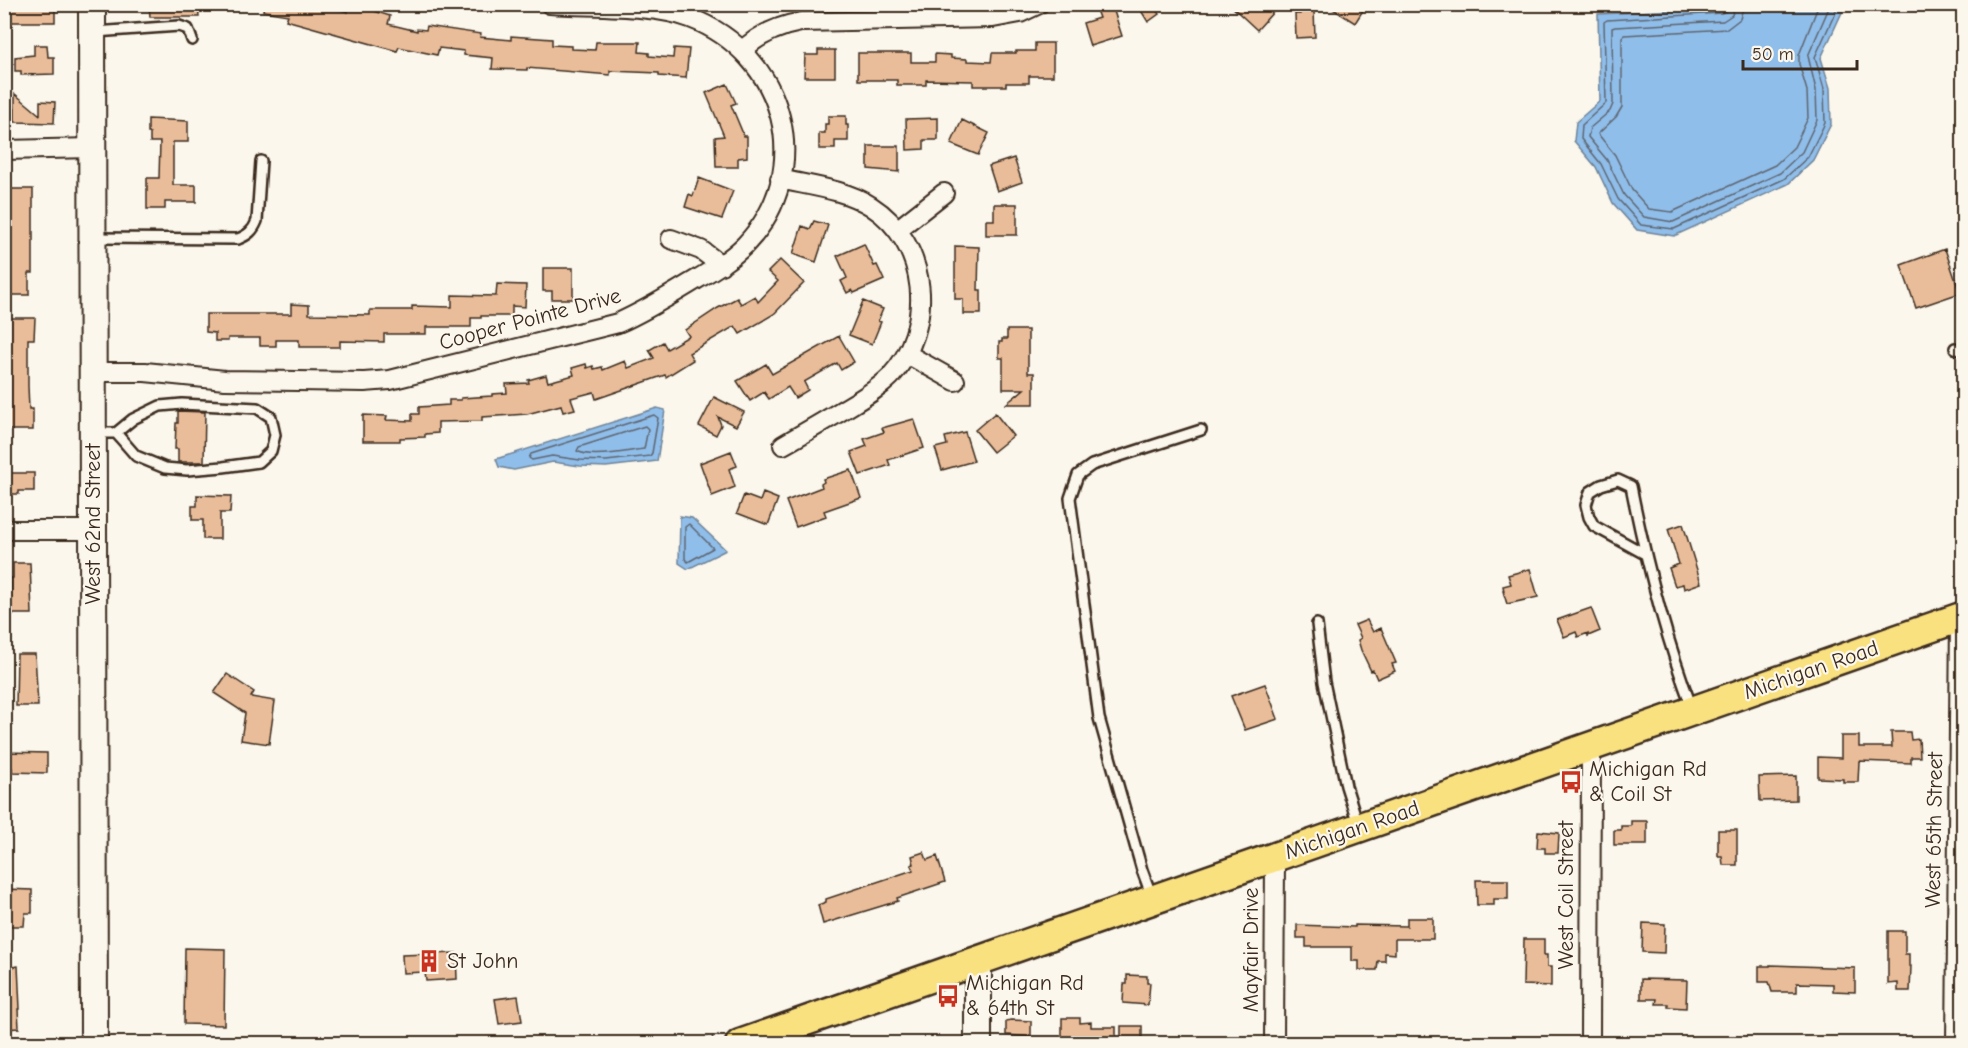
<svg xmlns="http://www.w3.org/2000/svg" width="1968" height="1048" viewBox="0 0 1968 1048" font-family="'Comic Neue',sans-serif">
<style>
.water{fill:#90beea;stroke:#6e8398;stroke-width:1.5}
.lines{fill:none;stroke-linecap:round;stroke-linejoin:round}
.shore{stroke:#5d6570;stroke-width:1.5}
.building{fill:#e9bd99;stroke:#3b2a1e;stroke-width:1.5}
.lane-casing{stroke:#3b2a1e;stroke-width:14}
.street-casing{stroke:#3b2a1e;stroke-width:22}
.secondary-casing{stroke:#3b2a1e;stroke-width:30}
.primary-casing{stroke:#3b2a1e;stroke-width:33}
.path{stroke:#3b2a1e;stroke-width:3;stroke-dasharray:1.5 4.5;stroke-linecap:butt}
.lane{stroke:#fbf7ec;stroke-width:9}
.street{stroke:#fbf7ec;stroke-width:18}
.secondary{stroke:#fbf7ec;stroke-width:26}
.primary{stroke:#fae180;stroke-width:28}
.labels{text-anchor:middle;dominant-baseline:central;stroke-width:4.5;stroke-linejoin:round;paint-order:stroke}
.street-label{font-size:22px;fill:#3b2a1e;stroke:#fbf7ec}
.poi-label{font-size:22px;fill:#3b2a1e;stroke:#fbf7ec;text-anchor:start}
</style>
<rect width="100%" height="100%" fill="#fbf7ec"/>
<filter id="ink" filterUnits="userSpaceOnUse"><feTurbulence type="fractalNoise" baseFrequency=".0167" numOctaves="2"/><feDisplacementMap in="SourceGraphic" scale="12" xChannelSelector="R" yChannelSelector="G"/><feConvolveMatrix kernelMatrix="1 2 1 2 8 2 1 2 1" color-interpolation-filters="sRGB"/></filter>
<g filter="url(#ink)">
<path class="water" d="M1776,5h64l3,5 -22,48 9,30 1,36 -18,36 -25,24 -114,52 -37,-6 -24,-27 -17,-36 -22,-26 2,-19 24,-21 -2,-87z
M657,408l8,2 -8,51 -51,6 -26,-1 -27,-4 -39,8 -15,-3 -3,-8z
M680,516l12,2 34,32 -38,19 -9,-6z"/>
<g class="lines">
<path class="shore" d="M1727,4l-1,7 -5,2 -114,7 -3,2 2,81 -24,22 -1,14 20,25 17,35 23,26 33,4 110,-50 24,-22 17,-34 -1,-34 -9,-32 21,-46 -1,-7
M1735,4l-3,11 -9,6 -108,6 -3,1 1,76 -3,7 -20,17 -2,9 19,23 17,35 20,22 29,5 107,-49 22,-21 15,-32 -1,-30 -8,-34 20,-46v-6
M1744,4l-4,15 -13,10 -103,6 -2,2v70l-6,10 -18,17 17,21 17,35 17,19 23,3 103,-47 19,-18 14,-29 -1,-27 -8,-27v-9l20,-51
M654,415l4,3 -6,35 -2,3 -44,5 -26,-1 -28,-4 -20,4 -3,-2 2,-4z
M645,426l3,3 -4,20c-17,2 -53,10 -67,2l2,-4z
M689,524l24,24 -25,14 -3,-3v-32z"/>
</g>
<path class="building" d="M10,4l45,2v16h-45z
M149,4h49l1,13h-49z
M264,4h56l28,8 2,-8h2l38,12 -2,8 29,7v-2l9,1 1,-4 54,8 -1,3 31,3v-4l41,3v6l19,1v3l24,1 1,-8h44l-1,10 10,1v3l24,2 1,-10 15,1 -3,29 -27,-2v-3l-49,-2v4l-83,-7v2l-35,-1 1,-11 -29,-3v-4l-25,-3 -2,7 -38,-8 -2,4 -111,-31 2,-5 -25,-4z
M1137,4h15l7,10 -11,8z
M1229,4h38l7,7 -17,19z
M1325,4h42l-12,19z
M1112,5l10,31 -32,10 -7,-23 16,-5 -3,-8z
M1314,11l1,26 -19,1 -1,-24h5v-2z
M1035,43h18v33h-24v7h-23v3h-33v-5l-47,-1v5h-29v-5h-39v-27h53v9h24v-8l16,1v3l16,1v2l24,1 1,-9h24v-2h19z
M34,45h13l1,12h6v17l-33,1v-4h-6v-14l19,-2z
M818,50h17v27h-31l1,-22h13z
M727,84l9,19 -5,2 13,31h3v21l-9,1v9h-22l-1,-30 9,-1 -18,-43z
M15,94l25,21v-14l15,1 -1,21 -39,-1z
M828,116h18v9h2v16h-13v8h-16v-16h6v-9h3z
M938,118v22h-14v9l-17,1 -1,-31z
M148,119l40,2v21h-15v43h23v17h-31v7h-18v-31h12l1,-36h-10v-9h-2z
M962,120l27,13 -11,22 -27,-11z
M868,146h31v26l-31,-3z
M1014,158l8,24 -25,9 -8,-25z
M699,178l34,13 -11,28 -37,-12 4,-13 4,2z
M11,189h22v84h-4v22h-21l1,-43h2z
M994,204h23v31h-31v-15h8z
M814,221l14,4 -12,37 -23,-8 9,-28 8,3z
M864,244l10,22 3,-1 7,15 -30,13 -2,-3 -5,3 -6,-12 6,-3 -10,-22z
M955,246l24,1 -1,43h3v24h-18v-15h-8z
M1945,249l15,44 -44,15 -15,-43z
M780,260l24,23 -30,31 -34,20 -5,-8 -46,27 4,7 -27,17 -1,-2 -69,24 -2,-7 -23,6 4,11 -12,3 -2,-7 -34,9 -45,3v4l-44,1v11l-13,1v3l-25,1v3h-37v-26l24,1 -1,4 26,1v-7h7v-7l30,-2v-5h12v-2l31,-2v-2l15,-1 -1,-9 23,-1 -1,-3 18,-5 2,7 26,-7 -2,-7 14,-4 1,4 6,-2 1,3 8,-2 1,3 22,-9 3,7 26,-10 -5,-8 14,-8 4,7 22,-13 -4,-6 33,-22 19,-10 4,6 14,-8 3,6 20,-21 -10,-9z
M543,268h30v31h-21v-8h-9z
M497,284l29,1 -1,22 -13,-1v10h-31v2h-10v9h-45v7h-42v8l-44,-1v6h-41v-7h-23v6h-16v-8h-32v3h-13v-8l-9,-1v-18h85v-10l18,1v9l61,1v-5h42v-4l40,1v-12l44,1z
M863,301l20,8 -5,12 3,1 -9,22 -23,-9z
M4,318h31l-1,21h-6v47l1,23h4v21h-25v-65z
M1007,330h21v43h6v31h-28l18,-15h-21v-31h-4v-16h3v-3h5z
M839,336l15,26 -13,8 -4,-7 -33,19 4,8 -13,8 -7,-11 -19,12 -5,-7 -14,9 -13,-20 29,-17 6,10z
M714,397l30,15 -8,14 -18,-9 3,8 -5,10 -17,-9z
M178,411l27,1 -1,50h-26v-13h-3l1,-26h2z
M995,413l18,23 -20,16 -18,-22z
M914,419l10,29 -36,12 2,5 -30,10 -9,-23 16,-6 -3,-7 20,-7 -2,-4z
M965,432l9,29 -32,9 -7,-22 12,-3 -2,-8z
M731,451l6,15 -8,3 6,18 -23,9 -12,-33z
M851,470l10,28 -37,13 2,5 -30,11 -10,-26 36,-14 -1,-3 3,-2 -1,-3z
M4,473h30v18h-15v3h-15z
M763,493l15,6 -10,26 -31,-12 7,-18 16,6z
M197,495l34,1 -1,17h-10v26h-17v-19h-11v-14h5z
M1683,524l18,59 -17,6 -1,-5 -8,2 -6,-18 10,-4 -11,-35z
M13,563h17l2,51h-22l1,-36h2z
M1530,569l8,28 -31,7 -4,-13h1l-1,-5 8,-2 -3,-9z
M1591,608l9,23 -12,5v-3l-10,4 -2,-5 -12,5 -7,-17z
M1367,620l6,12 8,-4 15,35 -4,1 3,7 -18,8 -4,-9 -2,1 -10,-21 -3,-10 3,-2 -6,-13z
M17,654h18l3,52h-22z
M227,674l27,18 -3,5 24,4 -6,43 -28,-4 4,-27 -31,-20z
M1265,684l13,35 -33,11 -14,-34z
M1891,732h19l1,8 8,-1 1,18h-9v6l-52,-2 -1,21h-15v-3l-25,-1v-21l23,1v-22h18v11h33z
M4,752l43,1v20l-35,-1v-4l-8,-1z
M1796,776v24l-36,1 -1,-24z
M1631,821h16v24h-33v-15h7v-4h10z
M1718,830h19v35h-14l-1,-9h-4z
M1538,831l21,2 -1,20h-13v-5h-8z
M924,852l3,8 10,-4 8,26 -48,16 1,3 -75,23 -5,-19 8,-3v-3l87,-29 -2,-5 3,-1 -2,-8z
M1476,880h32v19h-14v6h-17z
M4,889l28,1v23h-7l-1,13h-20z
M1407,918h26v21h-38v15l-10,-1v8h-7l-1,9h-18v-9h-7v-14h-46v-9h-9v-13l58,2v-2l52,1z
M1643,923l22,1 -1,29 -22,-1z
M1888,931h17v23h4v12h2l-1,25h-12v-8l-10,1z
M1524,939h20v16h3v12h4v19l-28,-1z
M185,948l40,1 -1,76 -40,-1z
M456,953l1,26 -31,2 -1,-9 -22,1 -1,-18z
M1770,965l85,3v24l-22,-1v-7l-36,-1v9h-25l-3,-10h-10v-16h11z
M18,966l2,43h-2l1,19 -15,1v-61z
M1127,975l20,1v7h3l-2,22 -25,-2 1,-19h3z
M1641,979l46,1 -1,28 -18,-1v-3h-12l1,-5h-16z
M518,996l4,25 -23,3 -4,-25z
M1062,1018h18v5l11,-1v5h25v11l-25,1v5h-29z
M1012,1020l19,1v16l-25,-2v-14z
M1121,1026h21v18h-21z"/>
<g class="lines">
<g class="lane-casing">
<path id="lane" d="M95,32l84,-6 9,3 4,11
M95,238l143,1c10,-4 15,-8 19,-18l4,-60
M1955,348l9,4
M95,433h21l20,23 29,12 22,2 36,-3 36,-5 12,-11 4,-16 -4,-18 -14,-9 -75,-4 -22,2 -27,13 -17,14
M1645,554l-51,-28 -5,-9 -3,-12 4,-13 11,-7 17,-5 13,6c15,76 34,150 61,222
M1317,624l7,58 22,104 12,38
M1152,897l-10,-27 -43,-152 -29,-220 8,-23 14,-10 109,-35"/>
</g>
<g class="street-casing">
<path id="street" d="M742,51c16,-16 37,-25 59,-29l192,-4 27,-5 19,-9
M4,150l88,-2
M780,179c30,7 64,10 91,27 58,37 65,122 19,171 -13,13 -29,22 -44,31 -21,13 -42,25 -63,37
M897,230l47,-37
M671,239l30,11 20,15
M907,354l48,27
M92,372h53l80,8 139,2 26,-2 228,-57c25,-11 48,-25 71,-39 20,-12 40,-23 56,-39 72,-75 40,-191 -55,-227 -37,-14 -99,-11 -140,-14
M4,530h88
M1274,1044l1,-187
M1590,1044l1,-298
M1956,1044l4,-427"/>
</g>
<g class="secondary-casing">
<path id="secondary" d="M92,4l2,1040
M978,1044v-84"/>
</g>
<g class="primary-casing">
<path id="primary" d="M740,1044l1224,-428"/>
</g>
<path class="path" d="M695,1044l27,-10"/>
<use href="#lane" class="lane"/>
<use href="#street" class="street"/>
<use href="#secondary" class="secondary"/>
<use href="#primary" class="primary"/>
</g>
</g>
<defs>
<g id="bus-bare" transform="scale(1.8)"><path d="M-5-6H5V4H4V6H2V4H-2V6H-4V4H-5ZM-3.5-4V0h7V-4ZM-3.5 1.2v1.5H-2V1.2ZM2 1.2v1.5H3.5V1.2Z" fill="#c8321e" stroke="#fbf7ec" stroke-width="2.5" paint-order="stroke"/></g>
<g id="building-bare" transform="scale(1.8)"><path d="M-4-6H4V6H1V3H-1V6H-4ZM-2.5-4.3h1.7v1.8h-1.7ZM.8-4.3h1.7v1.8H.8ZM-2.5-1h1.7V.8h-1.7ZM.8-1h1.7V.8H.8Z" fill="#c8321e" stroke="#fbf7ec" stroke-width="2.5" paint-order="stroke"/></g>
</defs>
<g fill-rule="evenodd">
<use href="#bus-bare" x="1571" y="782"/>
<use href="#building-bare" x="429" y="961"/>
<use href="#bus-bare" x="948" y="996"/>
</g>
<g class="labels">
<g class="street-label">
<text transform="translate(530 319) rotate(-15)">Cooper Pointe Drive</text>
<text transform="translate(93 524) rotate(-90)">West 62nd Street</text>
<text transform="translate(1811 670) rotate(-19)">Michigan Road</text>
<text transform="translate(1352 830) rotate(-19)">Michigan Road</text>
<text transform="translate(1934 830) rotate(-89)">West 65th Street</text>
<text transform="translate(1566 895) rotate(-90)">West Coil Street</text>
<text transform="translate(1251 950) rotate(-90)">Mayfair Drive</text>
</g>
<g class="poi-label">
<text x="1589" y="769">Michigan Rd<tspan x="1589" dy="25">&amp; Coil St</tspan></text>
<text x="447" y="961">St John</text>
<text x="966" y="983">Michigan Rd<tspan x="966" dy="25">&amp; 64th St</tspan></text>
</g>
</g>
<rect width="1968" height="1048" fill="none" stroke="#fbf7ec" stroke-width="24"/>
<rect x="12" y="12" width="1944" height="1024" fill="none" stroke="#3b2a1e" stroke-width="2" filter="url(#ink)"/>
<path d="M1743 60v9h114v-9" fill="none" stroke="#3b2a1e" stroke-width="3"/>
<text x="1752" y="60" font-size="18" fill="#3b2a1e" stroke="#fbf7ec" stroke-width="4.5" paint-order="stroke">50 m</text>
</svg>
